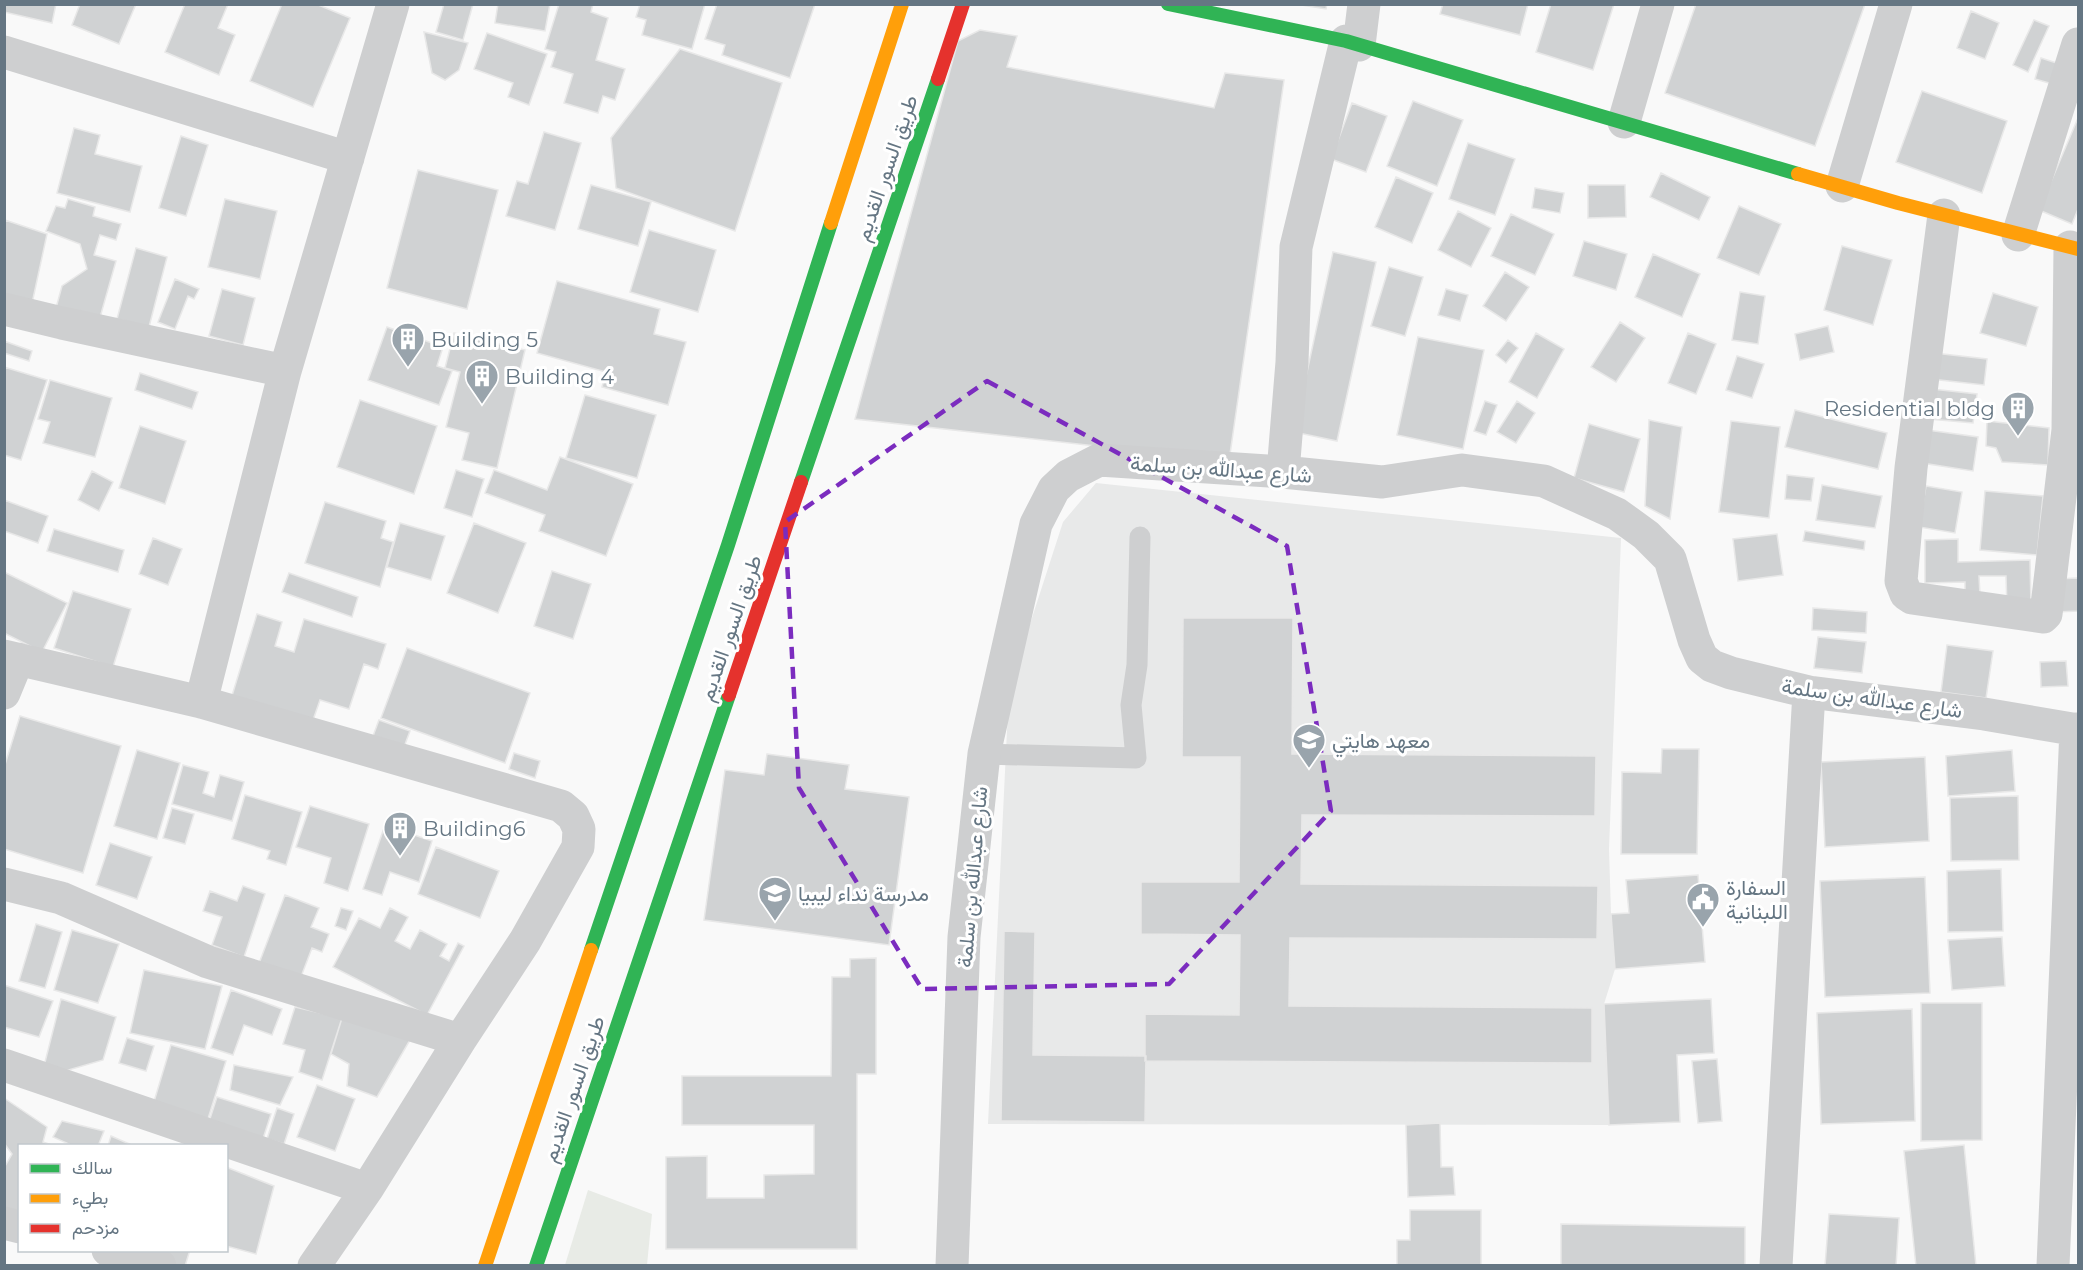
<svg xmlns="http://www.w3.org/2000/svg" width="2083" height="1270" viewBox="0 0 2083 1270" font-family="Montserrat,Vazirmatn,sans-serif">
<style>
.built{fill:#e8e9e9}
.green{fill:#e8ebe6}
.building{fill:#d0d2d3;stroke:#e8e8e8;stroke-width:1.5}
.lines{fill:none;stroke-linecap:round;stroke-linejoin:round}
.lane{stroke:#cecfd0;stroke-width:21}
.street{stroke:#cecfd0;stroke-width:33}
.fast{stroke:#30b455;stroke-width:14}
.slow{stroke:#ff9f0a;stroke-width:14}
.jam{stroke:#e5322d;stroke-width:14}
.marked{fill:none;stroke:#7b2cbf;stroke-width:4.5;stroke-dasharray:12 8;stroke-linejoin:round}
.labels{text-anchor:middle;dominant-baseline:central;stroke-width:6;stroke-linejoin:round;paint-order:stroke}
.street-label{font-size:21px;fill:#657683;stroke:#fff}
.poi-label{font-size:21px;fill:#657683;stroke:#fff;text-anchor:start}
</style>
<rect width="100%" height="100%" fill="#f9f9f9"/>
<path class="built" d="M1096,483l525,55 -12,311 2,65 4,55 -11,35 5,121 -621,-1 21,-435 54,-167z"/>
<path class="green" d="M588,1190l64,24 -5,51h-82z"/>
<path class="building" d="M4,4h52l-4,19 -48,-11z
M80,4h56l-17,40 -47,-19z
M185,4h43l-10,24 17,7 -16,40 -54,-23z
M282,4h34l34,14 -37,89 -63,-26z
M444,4h29l-10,36 -27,-8z
M498,4h52l-5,27 -50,-8z
M559,4h34l-2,8 17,6 -12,42 29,9 -10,31 -12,-4 -5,17 -34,-10 9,-29 -22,-7 5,-15 -11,-3z
M640,4h65l-13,45 -50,-14 4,-15 -10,-3z
M717,4h98l-25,74 -68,-23 3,-10 -20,-6z
M1295,4h32l-1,5z
M1443,4h85l-8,31 -80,-21z
M1551,4h63l-21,66 -57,-18z
M1696,4h169l-50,142 -150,-53z
M1971,11l28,12 -14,36 -28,-11z
M2034,20l15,6 -21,46 -15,-7z
M980,30l37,6 -10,31 207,41 11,-35 59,7 -55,381 -374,-42 103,-378z
M424,32l44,11 -9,27 -14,10 -13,-7z
M487,33l60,21 -18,51 -21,-8 5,-14 -39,-14z
M680,49l102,34 -47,148 -119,-43 -5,-50z
M2041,58l28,9 -6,20 -28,-8z
M1922,91l85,30 -25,72 -86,-31z
M1413,101l50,19 -26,66 -50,-20z
M1352,103l35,13 -21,56 -35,-13z
M2078,118v91l-6,15 -33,-14z
M74,128l26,7 -5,19 47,12 -12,46 -73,-19z
M544,132l37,11 -26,87 -49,-14 11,-35 11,3z
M181,136l27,9 -22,71 -27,-8z
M1468,143l47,16 -20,56 -46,-16z
M418,170l80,20 -31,119 -80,-21z
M1661,173l49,24 -11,23 -49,-23z
M1396,177l37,16 -21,50 -37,-16z
M591,185l60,17 -13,44 -60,-17z
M1588,185h37l1,32 -38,1z
M1535,188l29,5 -4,20 -28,-5z
M68,199l27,8 -2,9 28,8 -5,16 -16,-5 -6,20 22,6 -17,60 -43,-13 6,-22 25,-17 -7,-25 -34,-13 10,-25 9,2z
M225,199l52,12 -17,68 -52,-12z
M1739,206l42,18 -22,51 -42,-17z
M1458,211l33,17 -20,39 -33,-17z
M1511,214l43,20 -19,41 -44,-19z
M5,220l42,14 -16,74 -27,-7z
M649,230l67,20 -18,62 -68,-20z
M1584,241l43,13 -11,36 -43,-14z
M1842,246l50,14 -19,65 -49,-15z
M136,248l31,9 -18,70 -32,-8z
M1333,252l43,10 -39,179 -43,-9z
M1653,254l47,20 -18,43 -47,-20z
M1389,267l34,10 -18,59 -34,-10z
M1505,272l24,15 -23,34 -23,-15z
M175,279l24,10 -5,10 -6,-3 -13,33 -17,-7z
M557,281l103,28 -6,25 32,8 -18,63 -66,-18 4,-15 -69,-19z
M222,289l33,9 -12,47 -34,-9z
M1446,289l22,6 -8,26 -22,-6z
M1740,292l25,4 -7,48 -26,-4z
M1993,293l45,14 -12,39 -46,-13z
M1620,322l25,16 -29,44 -25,-15z
M1828,326l6,26 -34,8 -5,-26z
M387,327l56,20 -6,19 15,5 -13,34 -71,-25z
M454,333l71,17 -28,118 -35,-8 7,-27 -23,-6 14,-55 -15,-4z
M1536,333l28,16 -27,49 -28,-16z
M1688,333l28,11 -20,50 -28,-11z
M1418,337l66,13 -21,99 -66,-14z
M1508,340l10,8 -12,15 -10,-8z
M4,341l28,10 -3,10 -25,-8z
M1934,353l53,6 -3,26 -53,-6z
M1737,356l27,8 -12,34 -26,-8z
M4,367l43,13 -26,80 -17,-5z
M140,373l58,19 -6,17 -57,-19z
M50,380l62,18 -17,59 -52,-14 7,-21 -12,-3z
M1932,389l45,5 -4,29 -44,-4z
M585,395l71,20 -19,63 -71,-20z
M360,400l77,26 -23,68 -77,-27z
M1485,401l12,4 -11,30 -12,-4z
M1517,401l18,12 -19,30 -19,-11z
M1795,410l92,23 -9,36 -93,-22z
M1649,420l33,7 -12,92 -25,-13z
M1731,421l49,6 -11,91 -50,-6z
M1987,421l62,7 -1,37 -46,-3 -6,-14 -10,-2z
M1589,424l51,15 -16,53 -50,-14z
M140,426l46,15 -21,63 -46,-16z
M1927,430l51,7 -5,34 -51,-8z
M560,457l73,27 -27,72 -67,-25 6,-16 -60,-22 9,-23 53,20z
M456,470l28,9 -12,38 -28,-9z
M92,471l21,11 -14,29 -21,-11z
M1787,475l27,3 -3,23 -26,-2z
M1822,485l60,11 -7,32 -59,-8z
M1926,486l36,6 -7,41 -36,-6z
M1985,491l58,5 -6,59 -57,-5z
M4,500l44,16 -10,27 -34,-12z
M325,502l61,19 -5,17 12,4 -13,45 -75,-24z
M400,523l45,13 -14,44 -44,-13z
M474,523l52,20 -28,70 -51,-20z
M54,529l70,21 -6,22 -71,-21z
M1805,531l60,10 -1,9 -61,-9z
M1777,534l6,41 -45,6 -5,-42z
M153,538l29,11 -14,36 -29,-11z
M1958,539v23l72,-2 1,47 -24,1 -1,-32h-27l1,19 -15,1v-14l-40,1v-43z
M552,571l39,13 -18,55 -39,-13z
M4,572l63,31 -25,49 -38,-19z
M289,573l69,24 -6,20 -70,-25z
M2078,578v33l-23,1 -1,-33z
M73,591l58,18 -18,58 -59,-19z
M1813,608l54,4 -1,21 -54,-3z
M257,614l25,8 -7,24 19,6 10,-33 82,25 -8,25 -14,-5 -15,45 -29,-9 -8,23 -81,-24z
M1183,618h110l-1,136 304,2 -1,60 -293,-1 -1,69 297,2 -1,53 -307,-1 -1,68 303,2v55l-447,-2v-47l94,1 1,-80 -99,-1v-52h98l1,-125h-58z
M1818,637l48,5 -4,31 -48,-5z
M1947,645l46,6 -7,47 -45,-6z
M407,648l123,45 -25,70 -124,-45z
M2066,661l2,25 -27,1 -1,-25z
M20,716l101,30 -38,127 -79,-24v-81z
M379,720l31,11 -9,24 -31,-11z
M1662,749h37l-2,105h-76l1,-82 39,1z
M137,750l43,13 -23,76 -43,-13z
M2012,750l3,41 -67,5 -2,-40z
M514,753l26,8 -5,17 -26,-9z
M767,754l82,11 -4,24 64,8 -20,148 -185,-25 21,-150 39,5z
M1925,757l4,84 -104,6 -4,-85z
M183,765l26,7 -6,21 11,4 6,-22 24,7 -12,39 -60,-17z
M245,795l57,17 -16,53 -19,-6 3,-8 -38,-12z
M2018,796l1,64 -68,1 -1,-63z
M310,806l59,18 -21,67 -24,-8 7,-25 -35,-11z
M172,808l22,6 -9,30 -22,-6z
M385,825l47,16 -13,41 -29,-10 -8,23 -19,-6z
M110,843l42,14 -15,42 -41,-14z
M436,847l63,24 -19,47 -62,-24z
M2001,869l2,62 -55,1 -1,-61z
M1698,875l7,87 -90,7 -4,-55 18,-1 -3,-33z
M1925,877l5,116 -105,4 -5,-116z
M243,886l22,8 -21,63 -32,-12 10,-28 -19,-6 7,-20 27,10z
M285,895l34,13 -8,19 18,7 -7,18 -10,-4 -13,34 -41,-16z
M341,908l12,3 -7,19 -11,-4z
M390,908l18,9 -13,24 15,8 10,-19 27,14 -7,12 9,5 9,-18 6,3 -37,69 -94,-48 26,-49 21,10z
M36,924l26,8 -17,56 -26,-7z
M72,930l47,14 -21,59 -44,-13z
M1004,931l31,1 -2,123 113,1 -1,66 -144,-1z
M2002,937l3,49 -53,4 -4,-50z
M876,958v116h-19v175h-191v-92l41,-1v42h57v-23l50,-1v-49h-132v-49h149l1,-99h18v-18z
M144,970l78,16 -17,63 -75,-16z
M4,985l49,16 -14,36 -35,-10z
M231,990l51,19 -10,26 -28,-10 -11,30 -22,-7z
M61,999l55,18 -13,43 -62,18z
M1711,999l3,54 -37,2 3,67 -71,3 -5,-121z
M1921,1003h61v137l-61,1z
M295,1007l47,11 -20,62 -23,-8 6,-22 -22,-6z
M1912,1009l3,112 -94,3 -4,-111z
M342,1018l68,22 -33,57 -30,-11 2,-22 -18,-10z
M127,1038l27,8 -8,25 -27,-8z
M171,1045l55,16 -19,61 -54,-17z
M1717,1059l5,62 -24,2 -6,-62z
M234,1065l59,12 -13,28 -50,-15z
M317,1085l38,14 -20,52 -38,-14z
M217,1097l54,17 -11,34 -54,-17z
M4,1098l43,29 -4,15 12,4h-35v68h-16v-46l8,-14 -8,-11z
M277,1108l17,6 -10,30 -17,-5z
M62,1121l42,10 -6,15h-30l1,-2 -16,-7z
M1440,1123l1,44h12l2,28 -47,2 -2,-72z
M111,1136l23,10h-26z
M1964,1145l12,121h-60l-12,-115z
M226,1167l48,19 -18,68 -30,-8z
M1410,1210h71v56h-84v-26h13z
M1829,1214l70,4 -3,48h-71z
M1561,1224l184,3v39h-184z
M155,1250h35l-5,16h-35z"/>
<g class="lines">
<path class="lane" d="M984,754l152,4 -5,-53 6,-40 3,-128"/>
<path class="street" d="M1359,45l5,-41
M4,52l344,106
M1624,122l34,-118
M1842,186l54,-182
M1944,215l-33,253 -10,113 5,13 6,4 131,19 3,-3 22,-184 2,-183
M2018,235l60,-191
M4,309l58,14 223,48
M1283,472l9,-110 4,-115 50,-206
M4,656l197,46 360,104 12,10 6,13 -1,18 -53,94 -65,99 -93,149 -53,77
M4,693l14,-34
M201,702l84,-331 108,-367
M4,884l57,14 147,64 252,78
M4,1065l363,124
M4,1223l16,4
M108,1250l52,16
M952,1266l12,-329 20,-183 52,-230 18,-35 14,-13 31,-16 184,12 99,10 80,-12 82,11 73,33 29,21 24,24 24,81 8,18 10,8 19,7 78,19 175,22 94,16
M1776,1266l33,-574
M2053,1266l23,-537"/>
<path class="fast" d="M1168,4l178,37 452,133
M801,482l137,-403
M591,950l137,-405 103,-322
M536,1266l193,-571"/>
<path class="slow" d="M1798,174l100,29 180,46
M831,223l71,-219
M485,1266l106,-316"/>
<path class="jam" d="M938,79l25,-75
M729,695l72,-213"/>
</g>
<path class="marked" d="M987,381l300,165 44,265 -162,173 -247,5 -123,-201 -14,-266z"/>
<defs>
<g id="building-pin" transform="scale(1.725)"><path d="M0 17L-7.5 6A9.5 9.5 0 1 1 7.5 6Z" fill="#99a4ac" stroke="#fff"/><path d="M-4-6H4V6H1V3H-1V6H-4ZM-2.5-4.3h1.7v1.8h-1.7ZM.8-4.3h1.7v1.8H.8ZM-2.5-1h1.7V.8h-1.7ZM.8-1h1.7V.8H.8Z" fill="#fff"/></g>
<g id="university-pin" transform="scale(1.725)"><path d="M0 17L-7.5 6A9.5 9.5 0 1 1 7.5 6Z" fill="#99a4ac" stroke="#fff"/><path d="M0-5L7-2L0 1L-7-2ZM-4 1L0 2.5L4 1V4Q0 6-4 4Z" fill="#fff"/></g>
<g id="school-pin" transform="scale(1.725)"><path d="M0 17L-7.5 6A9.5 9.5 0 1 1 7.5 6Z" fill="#99a4ac" stroke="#fff"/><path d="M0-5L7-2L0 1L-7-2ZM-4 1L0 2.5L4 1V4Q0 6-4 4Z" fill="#fff"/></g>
<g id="civic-pin" transform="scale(1.725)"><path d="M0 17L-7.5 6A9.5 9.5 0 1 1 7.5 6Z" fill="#99a4ac" stroke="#fff"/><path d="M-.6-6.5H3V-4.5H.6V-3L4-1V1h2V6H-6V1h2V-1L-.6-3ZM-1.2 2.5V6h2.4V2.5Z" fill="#fff"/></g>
</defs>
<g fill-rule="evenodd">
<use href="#building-pin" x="408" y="339"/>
<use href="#building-pin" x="482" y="376"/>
<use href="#building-pin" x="2018" y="408"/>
<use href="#university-pin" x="1309" y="740"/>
<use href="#building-pin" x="400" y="828"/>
<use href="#school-pin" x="775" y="893"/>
<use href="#civic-pin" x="1703" y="899"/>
</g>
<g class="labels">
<g class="street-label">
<text transform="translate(886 168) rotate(-71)">طريق السور القديم</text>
<text transform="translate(1221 469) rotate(4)">شارع عبدالله بن سلمة</text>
<text transform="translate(730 628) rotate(-71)">طريق السور القديم</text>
<text transform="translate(1872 698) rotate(8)">شارع عبدالله بن سلمة</text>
<text transform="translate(972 877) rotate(-85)">شارع عبدالله بن سلمة</text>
<text transform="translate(573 1089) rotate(-71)">طريق السور القديم</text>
</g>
<g class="poi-label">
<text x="431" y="339">Building 5</text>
<text x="505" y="376">Building 4</text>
<text x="1995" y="408" text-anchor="end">Residential bldg</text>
<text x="1332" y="740">معهد هايتي</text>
<text x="423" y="828">Building6</text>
<text x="1726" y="887">السفارة<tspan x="1726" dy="24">اللبنانية</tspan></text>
<text x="798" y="893">مدرسة نداء ليبيا</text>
</g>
</g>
<rect width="2083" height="1270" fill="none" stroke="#657683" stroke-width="12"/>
<rect x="18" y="1144" width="210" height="108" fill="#ffffff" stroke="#c1c8cd" stroke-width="1.5"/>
<rect x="30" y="1164" width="30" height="9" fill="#30b455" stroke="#c1c8cd" stroke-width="1.5"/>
<text x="72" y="1174" font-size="18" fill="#657683">سالك</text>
<rect x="30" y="1194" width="30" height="9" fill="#ff9f0a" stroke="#c1c8cd" stroke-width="1.5"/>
<text x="72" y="1204" font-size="18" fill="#657683">بطيء</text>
<rect x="30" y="1224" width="30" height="9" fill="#e5322d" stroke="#c1c8cd" stroke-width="1.5"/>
<text x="72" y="1234" font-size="18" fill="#657683">مزدحم</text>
</svg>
